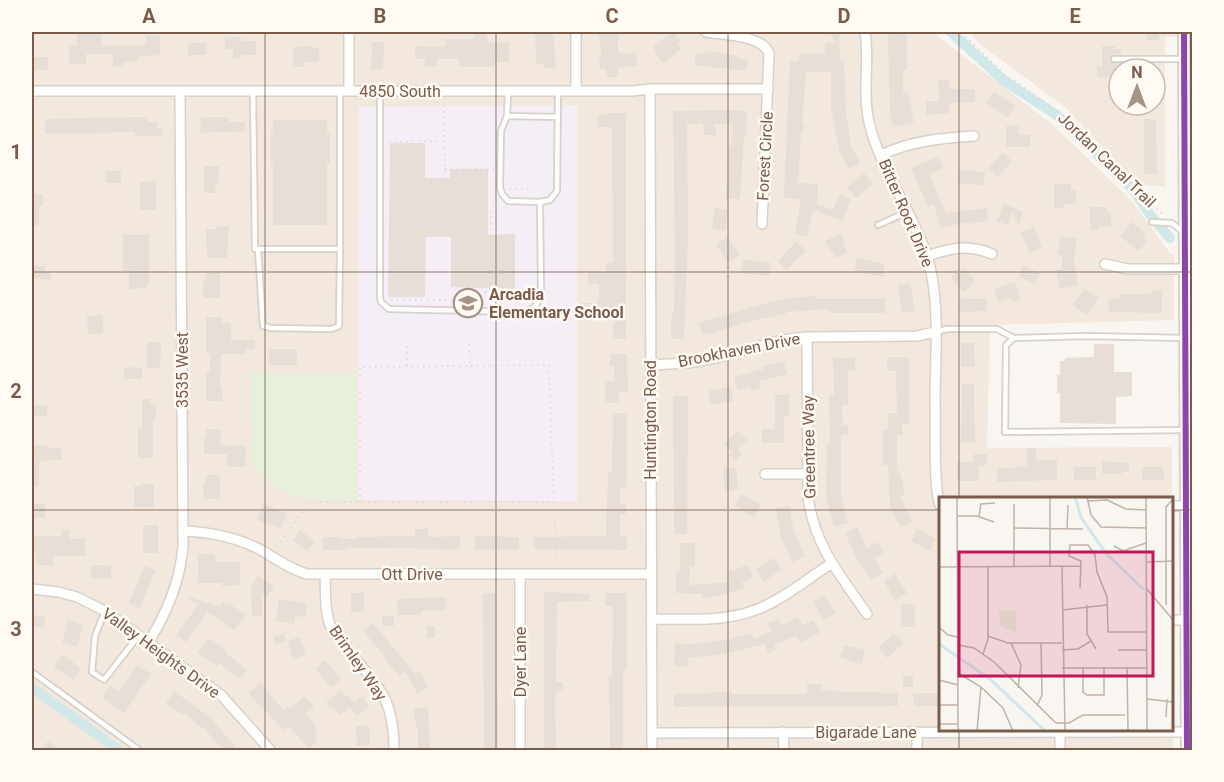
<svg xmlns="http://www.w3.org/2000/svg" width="1224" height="782" viewBox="0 0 1224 782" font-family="Roboto,sans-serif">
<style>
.residential{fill:#f2e8de;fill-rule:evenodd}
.education{fill:#f6eef6}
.green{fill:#e7f0db}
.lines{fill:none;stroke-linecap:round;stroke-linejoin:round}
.canal{stroke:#d0e8ea;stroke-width:10}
.building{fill:#e6ded7}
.service-casing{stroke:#d7d1cb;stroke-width:8}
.minor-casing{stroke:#d7d1cb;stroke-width:12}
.tertiary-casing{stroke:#d7d1cb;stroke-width:14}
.path{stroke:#dcd5d0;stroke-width:1.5;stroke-dasharray:1.5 4.5;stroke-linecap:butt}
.service{stroke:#fefefd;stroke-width:4.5}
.minor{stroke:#fefefd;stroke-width:9}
.tertiary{stroke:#fefefd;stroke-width:10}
.bus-1-casing{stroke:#fffaf3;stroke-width:10}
.bus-1{stroke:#8e44ad;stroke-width:6}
.grid{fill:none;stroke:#7a5c4d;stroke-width:1.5;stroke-opacity:0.55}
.labels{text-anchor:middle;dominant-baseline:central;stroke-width:5;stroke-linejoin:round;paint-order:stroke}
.street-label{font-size:16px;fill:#7a5c4d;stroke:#fffaf3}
.poi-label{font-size:16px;font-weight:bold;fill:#7a5c4d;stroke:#fffaf3;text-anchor:start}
.inset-river{fill:none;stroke:#d0e8ea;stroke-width:3}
.inset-road{fill:none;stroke:#c2b3aa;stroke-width:1.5}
.view{fill:#c2185b;fill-opacity:0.15;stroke:#c2185b;stroke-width:3}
.inset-edge{fill:none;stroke:#7a5c4d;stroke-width:3}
.neatline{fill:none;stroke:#7a5c4d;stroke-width:2}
.grid-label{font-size:20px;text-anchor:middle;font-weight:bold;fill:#7a5c4d}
</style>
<rect width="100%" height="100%" fill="#f9f5f0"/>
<path class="residential" d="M32,32h900l121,93 79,76 38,52 4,1v66l-184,5 -3,123 185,-1 1,303h-1141zM940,499h232v231h-232z
M970,32h222v5h-27v150l-29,-3 -71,-77 -84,-62zM1119,69h36v36h-36z"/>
<path class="education" d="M577,105v396l-219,-1 1,-393z"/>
<path class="green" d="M251,372h105v130c-41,0 -78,-2 -104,-38z"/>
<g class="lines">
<path class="canal" d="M951,32l52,48 55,36 75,74 19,27 18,21
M32,688l87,62"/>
</g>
<path class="building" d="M77,32h25v14l44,-1v-9l14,-1v20l-22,2v4l-15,1v5h-10v-13h-27v10h-17v-19h8z
M474,32h13v11h22v19h-15v5h-35v-8h-22v8h-12v-8h-10v-13l30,1v-8h29z
M535,32h18l3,36h-12v-4h-8z
M598,32h20v20h3v2l15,-2 1,14 -19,2v9h-11l-1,-8h-6l-1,-12h3z
M673,32l8,9 -3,3 3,5 -18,14 -9,-12h2l-3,-4z
M829,32h10l1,29h4l2,52 5,32 9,18 -12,6 -9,-19 -8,-42v-36h-25l-4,51h2v8h-3l-3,52 20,1 -1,20 16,6 6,-15 12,4 -8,22 -30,-11 -6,27 -12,-3 6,-35 -16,-1 -1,-5 6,-132h9v-8l26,1v-11h11z
M893,32h12v3h2v35h-4v23h5l6,29 -21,5 -3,-13 -2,-79h4z
M1146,32h14l-1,8h-13z
M225,37h16v4h15v14h-15v3h-8v-9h-8z
M372,42h12l-1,27h-12z
M188,43h18v12h-18z
M313,46v2h6v14h-15v5h-11v-20z
M1102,46h13v3h6v5l-9,1 -2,3 2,5h9v6h-6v8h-18v-11h5z
M705,51l28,4 6,2v2l9,1 -2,11 -52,-6 2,-12 8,2z
M32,57h16v13h-16z
M938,80h11v9h26v13l-26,1v10l-23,2v-14h13z
M994,92l21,14 -8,11 -21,-14z
M733,110l14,1 -1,24h-2l-4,64 -14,-1 3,-52h2l2,-22h-18l1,11h-12l-1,-11h-16l1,112 -4,103h-13v-19l3,-10 1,-49 -2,-150z
M607,113h19v226h-13l1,-28h-25v2h-9v-10h17l2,-4v-15h-11v-12h18v-9h7l-1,-136h-15l1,-12h9z
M130,117h17v5h11v7h4v7h-27v-4l-90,2v-15z
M201,117h28v5h16v9l-45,2z
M1144,119h12l1,56 -13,-1z
M273,120h54v13h3v31h-3v61h-54v-61h-2v-32h2z
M1019,125v10h11v12h-24v-21z
M390,143h35v35h25v-9h38v66l27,-1v55l-64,-2v-50h-25l-1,60h-37z
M1003,153l9,8 -14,16 -10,-9z
M938,157l5,11 -14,6 17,39 41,-5 1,13 -21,3v-2l-27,6 -6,-24 -6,3 -17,-39z
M204,166h15v17h-4l1,10h-12z
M959,170l26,2 -1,13 -26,-2z
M106,171h15v12h-15z
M864,173l9,11 -17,14 -9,-11z
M156,181v29h-16v-28z
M1054,184h17v7l5,-1v13l-13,2v3h-9z
M32,194h11v12h-4v19h-7z
M1004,203l19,10 -5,13 -5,-15 -5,14 -11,-4z
M1090,207h17v6h4v14h-13v3h-8z
M715,208l13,2 -3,21 -13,-2z
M1132,222l14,12 -3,4 4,3 -8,10 -19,-15z
M217,226h12l-2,32h-20l-1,-29h11z
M1034,227l8,21 -13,5 -8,-21z
M841,233l5,10 -3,1 4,9 -11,5 -11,-17z
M123,235h26v50h-2v3l-18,1v-18h-6z
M727,237l13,17 -12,8 -12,-17z
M1060,237l17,1 -3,24 4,23 -18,4 -4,-19 5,-1 2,-14h-5z
M796,241l10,10 -20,19 -8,-9z
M857,258l27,6v13l-29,-6z
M743,259l28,4 -1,13 -29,-3z
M1024,265l14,8 3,-1 -6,12 -17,-8z
M32,266h13v6h6v8l-19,-2z
M964,267l10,13v3l-11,9 -12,-15z
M206,273h14v25h-17v-17h3z
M1015,282l5,18 -7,2 -1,-5 -14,4 -4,-12z
M910,283l5,28 -13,2 -4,-28z
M1085,289l14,9 -13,17 -14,-11z
M1153,290h9v23l-53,-1 -1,-13 11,-1v-4h25l9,-2z
M816,296v3h69v14h-56v-4l-43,3v2l-31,6 -47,14h-6l-3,-11 60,-18 32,-7z
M963,299h24v12l-28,1v-12z
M103,315v19h-15l-1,-18z
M206,317h16v6h9v17h24v9h-9v5h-25l-1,35h2l1,12h-17v-28h4v-19h-3l-1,-4z
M147,342h14l-1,26h-13z
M961,343h13l1,24h-14z
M1094,344h20v28h18v24l-16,1v27l-56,-1v-30h-3v-18h3v-14h5v-3l29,-1z
M269,349h28v16h-28z
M610,354h17l1,38h-9v11h-14v-22h9v-15h-4z
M887,357h22v67h-7l1,11h-6v36h3v6h2l2,19h-4l12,26 -12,5 -10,-21 -2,-41h-5v-36h5v-16h9l-1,-42h-9z
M833,358h22v13h-7v34h-6l1,21 5,-1v9l-7,1v63l7,25 -14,4 -8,-29 1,-54h3l-1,-49h5z
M784,361l3,13 -28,7 2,7 -10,3 -1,-4 -12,3 -4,-13 30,-8 -1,-3z
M124,367l18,1v11h-18z
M962,384h12l1,59h-14z
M730,387l3,14 -22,4 -3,-14z
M775,395h14v21h-5v27h-22v-14h12l1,-5z
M673,396h15l-1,138h-13z
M142,399h8v6h6v14h-3v39h-15v-30h4z
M34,405h13v11h-13z
M613,413h14v74h-7v16h6v11h-6v22h7v14l-93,-1v-12l72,-1 2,-63h4z
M206,429h15l-1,16 26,1 -1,21h-18v-13h-23v-17h2z
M738,431l9,9 -9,9 4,5 -7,7 -6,-6 3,-3 -8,-8z
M32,445h15v3h14l1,12 -23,1v26h-7z
M1027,448h9v12h21v20l-60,2v-14l30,-1z
M974,454h13v11l-8,1v15h-22v-19h17z
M1102,461l27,2v9h-7v2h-20z
M736,467l2,22 -13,2 -2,-22z
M1074,467h22v13h-22z
M1142,467h21l1,13h-22z
M206,475h14v24h-16l-1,-16h3z
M141,484h13v23h-20v-21h7z
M742,494l19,11 -7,13 -19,-12z
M32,504h13v14h-13z
M263,504l24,9 -6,15 -24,-8z
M789,506l5,26 11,24 -13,6 -11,-24 -5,-30z
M143,525h15v28h-15z
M857,527l10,22 11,-7 6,11 -10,6 9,13 -12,8 -16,-24 -10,-23z
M415,529h13v7l6,1 26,-1v13l-114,-1v2h-23v-13h19v2h15v-2l58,-1z
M917,529l19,10 -6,12 -19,-10z
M62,530h8v9h15v17h-32v9h-17v-12h-4v-17h30z
M300,530l15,11 -7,10 -15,-11z
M475,536l44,1v13l-44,-1z
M680,543h15v24h-5l-1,18 41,-3 -3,-10 21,-7 5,13 -11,4 2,6 -24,8 -18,2v-4l-26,-1v-22h4z
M198,554h17v8h25v23l-18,1v-3h-24z
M774,558l8,11 -18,13 -8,-12z
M91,565h20v14l-20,-1z
M145,566l11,4 -16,38 -11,-5z
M895,574l12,19 -12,7 -11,-19z
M258,576l16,10 -7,11 -5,-4v23h-10l-1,-30z
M544,592l46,2v7l-33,1 -1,80h7v9h-7l-1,7 1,52h-12z
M351,593h13v18l-13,1z
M483,593h13l2,157h-14z
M605,593h22v76h-4v81h-13l-1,-73h3l1,-71h-8z
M824,595l12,18 -12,7 -11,-18z
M190,597l29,10 4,-5 4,3 1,-2 18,12 -12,15 -28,-19 -2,6 -18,25 -10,-7 20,-27 1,-4 -8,-5z
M445,597l1,13 -25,1v4h-24v-16z
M279,599l28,5 -2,13 -10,-1 -1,8 -18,-3z
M901,604l14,1v22h-14z
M32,615l13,2 -1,11 -12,-2z
M382,616h12v10h-11z
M798,617l5,8 10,-5 7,12 -20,11 -4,-7 -22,9 2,4 -8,4 -3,-9 -41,10 -36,4v9l-14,-1 1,-23 20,1 37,-5v-1l20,-5 2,6 18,-8 -4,-8 10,-4 3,7z
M68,620l15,5 -6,22 -15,-4z
M373,623l42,51 5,-3 8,16 -11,6 -12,-22 -5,5 -13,-14 -4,-8 -20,-23z
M426,626h9v12h-9z
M284,633l2,8 -10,3 -3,-7z
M894,633l10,10 -17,15 -9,-10z
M300,637l6,18 -13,4 -5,-18z
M208,638l17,11 1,4 21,17 -8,9 -20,-16 -2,3 -19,-13z
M844,645l21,5 -3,14 -22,-6z
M63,654l18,15 -8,11 -19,-13z
M325,660l16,19 -10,8 -16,-18z
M137,665l14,9 -27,39 -22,-16 8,-12 9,7z
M903,676h10v11h-10z
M261,683l22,27 4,-4 3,3 15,-13 9,10 -9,8 12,14 -3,3 3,4 -3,3 4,3 -9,8 -20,-23 -5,4 -36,-37z
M807,684h14v7l77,2v13l-224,1v-13l58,-2v2h75z
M174,691l37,27 27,32h-15l-20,-23 -1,1 -18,-15 -1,2 -17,-12z
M341,691l5,6 2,-2 6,8 8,-7 7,10 -12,10 -7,-9 -10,8 -6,-8 -2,2 -6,-7z
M913,693h27v13h-26z
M428,707l2,43h-12v-17l-5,-24z
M363,725h6l1,20 -13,1 -1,-20z
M48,741l13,9h-20z"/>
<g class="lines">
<g class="service-casing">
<path id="service" d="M1114,59h70
M380,91v206l1,5 8,7 137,3c10,-5 13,-9 15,-20l-1,-90
M508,91l-1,25 -6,15 -1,56 2,7 6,7 32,1 10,-2 7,-9 1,-100
M253,92l2,157h85v-158
M507,116l50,1
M1152,222l20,1 12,10
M878,225l29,-13
M258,249l5,77 8,2 60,1 8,-3 1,-77
M935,332l12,-3h50l17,9
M1185,338l-99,-2 -72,2 -8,7 -1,87 181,-2
M105,611l-10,25 -3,36 12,8 35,-45
M32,672l107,78"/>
</g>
<g class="minor-casing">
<path id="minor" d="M706,32c17,3 56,3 63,21l-7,171
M865,32c5,29 -3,60 4,90 11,48 43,88 58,134 14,45 8,99 8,145 1,22 -2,88 5,104
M650,89l2,661
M32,91h600l18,-2h118
M349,91v-59
M576,91v-59
M881,155c30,-14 60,-17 93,-19
M927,256c24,-8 41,-12 65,-2
M1105,264l22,5h59
M807,337l1,161c7,48 32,77 59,116
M650,365l38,-2 24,-4 70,-19 25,-3 110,-1 18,-4
M765,474h43
M1172,506h14
M183,531c28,1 53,6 78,19 16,9 28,19 46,24h343
M325,574c1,16 -1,36 5,51 5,12 14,21 22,30 30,35 42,48 42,95
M520,574v176
M32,589l26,3 19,5 28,14 116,84 49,55
M651,619c38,0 79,4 114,-13 24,-11 45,-29 67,-43
M1172,620h15
M149,642c18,-31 31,-59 34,-96l-3,-455
M783,732l1,18
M917,732v18
M1060,732v18
M652,733l535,-1"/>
</g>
<g class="tertiary-casing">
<path id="tertiary" d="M1184,32l3,718"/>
</g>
<path class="path" d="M961,32l42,41 63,44 96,97
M444,105l1,73
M388,142l55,-1
M445,169h49
M509,189h19
M391,300h85l15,-12v-78l4,-9
M469,344l1,21
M407,346v20
M360,502v-135l189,-2 7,198
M277,547l33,-45h243"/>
<use href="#service" class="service"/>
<use href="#minor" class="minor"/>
<use href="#tertiary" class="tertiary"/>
<g class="bus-1-casing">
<path id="bus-1" d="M1184,32l3,718"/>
</g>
<use href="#bus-1" class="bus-1"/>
</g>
<path class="grid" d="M265,32v718M496,32v718M728,32v718M959,32v467M32,272h1160M32,510h908M1172,510h20M959,730v20"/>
<defs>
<g id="school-ring" transform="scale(1.5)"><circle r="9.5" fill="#fffaf3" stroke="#a69286" stroke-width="1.5"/><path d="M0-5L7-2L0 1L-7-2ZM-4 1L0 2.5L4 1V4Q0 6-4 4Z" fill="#a69286"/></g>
</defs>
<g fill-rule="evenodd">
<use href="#school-ring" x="468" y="303"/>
</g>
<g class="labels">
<g class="street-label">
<text x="400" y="91">4850 South</text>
<text transform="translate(765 156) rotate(-87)">Forest Circle</text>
<text transform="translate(1107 160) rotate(44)">Jordan Canal Trail</text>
<text transform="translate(906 213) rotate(67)">Bitter Root Drive</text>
<text transform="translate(739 350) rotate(-11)">Brookhaven Drive</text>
<text transform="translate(182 370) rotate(-90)">3535 West</text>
<text transform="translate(650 420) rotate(-90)">Huntington Road</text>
<text transform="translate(809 447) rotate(-91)">Greentree Way</text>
<text x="412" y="574">Ott Drive</text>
<text transform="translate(161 653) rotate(36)">Valley Heights Drive</text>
<text transform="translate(520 662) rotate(-90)">Dyer Lane</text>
<text transform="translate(358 663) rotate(55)">Brimley Way</text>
<text x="866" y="732">Bigarade Lane</text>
</g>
<g class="poi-label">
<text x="489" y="294">Arcadia<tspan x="489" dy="18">Elementary School</tspan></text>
</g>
</g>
<g transform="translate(939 497)">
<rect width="234" height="234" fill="#f9f5f0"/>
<path d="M60,114h17v21l-16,-6z" fill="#e7f0db"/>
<path class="inset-river" d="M136,0l6,20 24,35 39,38M0,147l51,35 55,52"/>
<path class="inset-road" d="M18,0l1,234M148,0l4,18 10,12 45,1M207,0l1,234M148,4l20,-1 19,9 20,1M75,7v63M18,19h20l17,6M40,19l2,-12 14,-1M75,31l69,1M128,32l1,-24M175,49l9,5 23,-8M207,65l27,-1M123,69l3,165M0,70l142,-1M111,70v-70M141,91l1,-27 -12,-5 1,-11h18l7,10 2,17 10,25 1,35h39M208,92l26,31M148,108v29l9,15M227,108v-98l7,-8M123,113l45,-5M0,130l9,8 9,2M49,139l20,7h54M72,146l10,22 -3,23M19,148l16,3 20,14 62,61h13l14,-8h42M123,153l16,-1 13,-8M179,153h29M44,157l5,-15v-72M123,171h85M144,171v24l4,3h17v-27M188,171l1,63M19,176l23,14 22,21 10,23M0,183l19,5M208,202l26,3M0,208h19M98,209l5,-11 -1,-52M227,220l1,-18M0,227h19M38,234l4,-44"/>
<path class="view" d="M20,55h194v124h-194z"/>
<rect width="234" height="234" class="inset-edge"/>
</g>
<rect width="1224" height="782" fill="none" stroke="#fffaf3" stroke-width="66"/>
<g transform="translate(1137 87)"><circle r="28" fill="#fffaf3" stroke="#cabbb1" stroke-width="1.5"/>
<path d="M0-4.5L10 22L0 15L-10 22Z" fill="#a69286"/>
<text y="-9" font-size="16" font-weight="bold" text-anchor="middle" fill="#7a5c4d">N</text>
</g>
<rect x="33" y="33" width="1158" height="716" class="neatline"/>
<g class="grid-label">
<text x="149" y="23">A</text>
<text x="380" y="23">B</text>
<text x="612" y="23">C</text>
<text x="844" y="23">D</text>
<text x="1075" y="23">E</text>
<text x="16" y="159">1</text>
<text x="16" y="398">2</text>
<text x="16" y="636">3</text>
</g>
</svg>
